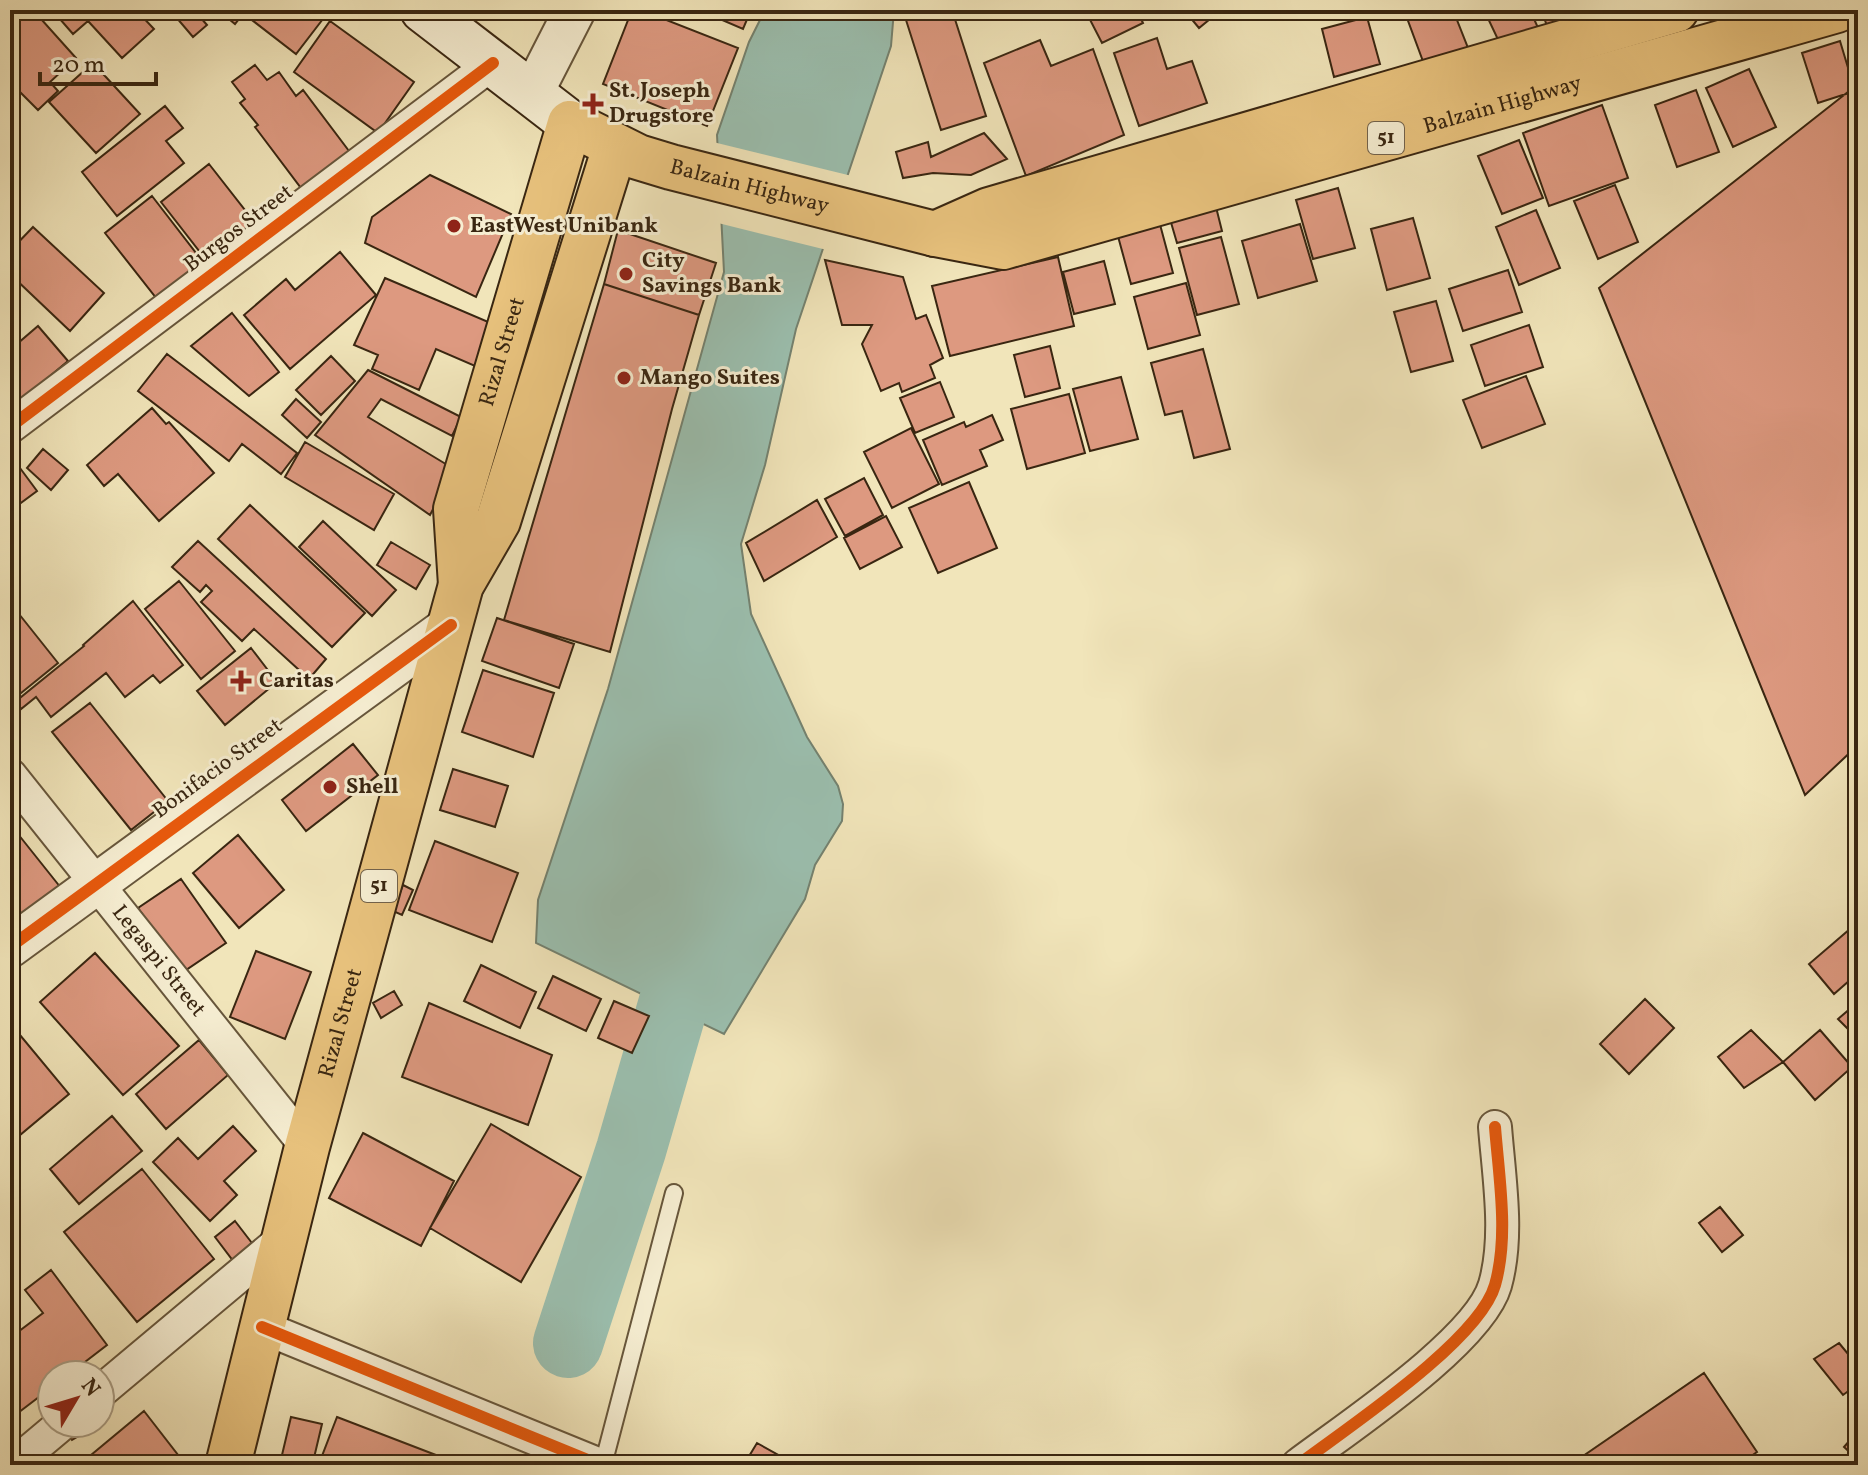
<svg xmlns="http://www.w3.org/2000/svg" width="1868" height="1475" viewBox="0 0 1868 1475" font-family="Vollkorn,serif">
<style>
.water{fill:#9bbfaf;stroke:#748270;stroke-width:2}
.pier{fill:#f1e5ba}
.lines{fill:none;stroke-linecap:round;stroke-linejoin:round}
.river{stroke:#9bbfaf;stroke-width:70}
.building{fill:#dd9980;stroke:#392611;stroke-width:2}
.service-casing{stroke:#67563b;stroke-width:20}
.minor-casing{stroke:#67563b;stroke-width:36}
.tertiary-casing{stroke:#67563b;stroke-width:44}
.secondary-casing{stroke:#392611;stroke-width:48}
.primary-casing{stroke:#392611;stroke-width:48}
.service{stroke:#f6eed2;stroke-width:16}
.minor{stroke:#f6eed2;stroke-width:32}
.tertiary{stroke:#f6eed2;stroke-width:40}
.secondary{stroke:#f6eed2;stroke-width:44}
.primary{stroke:#e8c27d;stroke-width:44}
.cycleway-casing{stroke:#f6eed2;stroke-width:17}
.cycleway{stroke:#e8590c;stroke-width:12}
.poi-dot{fill:#8f2418;stroke:#f6eed2;stroke-width:3}
.labels{text-anchor:middle;dominant-baseline:central;stroke-width:6;stroke-linejoin:round;paint-order:stroke}
.shield{fill:#f6eed2;stroke:#72624b;stroke-width:2}
.shield-label{font-size:20px;font-weight:bold;fill:#392611}
.poi-label{font-size:22px;font-weight:bold;fill:#392611;stroke:#f6eed2;text-anchor:start}
.street-label{font-size:22px;fill:#392611;stroke:#f6eed2}
</style>
<rect width="100%" height="100%" fill="#f1e5ba"/>
<filter id="stains"><feTurbulence type="fractalNoise" baseFrequency=".0025" numOctaves="4"/><feColorMatrix values="0 0 0 0 .2 0 0 0 0 .09 0 0 0 0 .02 0 0 0 .5 -.17"/></filter>
<radialGradient id="worn" r=".72"><stop offset=".6" stop-color="#630" stop-opacity="0"/><stop offset="1" stop-color="#630" stop-opacity=".3"/></radialGradient>
<path class="water" d="M765,10h129l-3,36 -95,283 -31,136 -24,79 10,70 56,123 31,49 5,18 -1,17 -27,44 -10,34 -81,135 -188,-91 2,-43 70,-211 116,-417 -7,-137 32,-93z"/>
<path class="pier" d="M713,142l139,34 -25,74 -109,-27z"/>
<g class="lines">
<path class="river" d="M568,1343l63,-193 65,-224 -1,-9"/>
</g>
<path class="building" d="M10,10h23l43,48 -26,24 8,9 -20,19 -28,-28z
M52,10h84l18,19 -32,29 -34,-37 -15,13z
M170,10h24l13,15 -14,12z
M218,10h28l-11,14z
M254,10h66l6,5 -30,39 -48,-37z
M632,10h9l97,38 -31,78 -104,-42z
M699,10h52l-8,19z
M936,10h16l34,106 -45,14 -35,-110z
M1085,10h52l6,13 -41,20z
M1184,10h37l-22,18z
M1428,10h25l15,38 -44,16 -17,-46z
M1484,10h46l9,20 -37,18z
M1541,10h56l-46,26z
M1367,17l13,47 -46,13 -12,-48z
M330,21l84,61 -36,51 -84,-61z
M1157,38l10,31 25,-8 15,42 -68,23 -25,-73z
M1040,40l11,26 42,-17 31,86 -98,41 -42,-113z
M1840,41l15,50 -37,12 -16,-50z
M93,63l47,51 -44,39 -47,-51z
M255,65l12,15 12,-8 17,24 7,-6 49,65 -48,37 -49,-65 3,-2 -18,-22 5,-4 -13,-17z
M1749,69l27,58 -43,20 -27,-59z
M1858,84v661l-53,50 -206,-507z
M1696,90l23,62 -42,15 -22,-62z
M1602,105l26,73 -79,28 -26,-73z
M165,106l18,22 -17,13 18,22 -67,53 -35,-44z
M984,133l23,26 -36,16 -38,-2 -30,5 -7,-26 32,-10 3,15z
M1519,140l24,58 -41,16 -24,-58z
M209,164l50,64 -49,37 -49,-63z
M430,175l81,39 -35,83 -111,-54 7,-26z
M1615,185l23,57 -40,17 -24,-58z
M1338,188l17,60 -42,11 -17,-59z
M152,196l51,66 -46,37 -52,-66z
M1216,207l6,24 -45,12 -7,-24z
M1536,210l24,58 -41,17 -23,-58z
M1158,217l15,56 -42,11 -15,-55z
M1413,218l17,60 -43,12 -16,-61z
M1300,224l17,57 -59,17 -16,-57z
M33,227l71,66 -34,38 -60,-57v-23z
M618,230l98,33 -17,52 -95,-31z
M1221,237l18,67 -42,11 -18,-67z
M340,252l36,43 -86,74 -46,-54 42,-36 9,11z
M1058,257l16,69 -124,30 -18,-70z
M825,260l78,17 13,42 10,-4 17,43 -13,7 5,13 -33,14 -3,-9 -18,8 -19,-47 10,-19h-30z
M1104,261l11,43 -41,10 -11,-42z
M1508,270l14,42 -59,19 -14,-42z
M385,278l108,46 -18,42 -39,-17 -17,41 -47,-21 6,-14 -24,-10z
M1186,283l14,52 -52,14 -14,-52z
M604,284l95,31 -27,94 -62,243 -106,-32z
M1436,301l17,60 -42,11 -17,-60z
M232,313l47,59 -30,24 -58,-50z
M1529,325l14,42 -58,19 -14,-41z
M38,326l30,35 -56,47 -2,-58z
M1050,346l10,42 -35,9 -11,-42z
M1203,349l27,100 -36,9 -12,-47 -17,4 -14,-52z
M167,354l130,99 -16,21 -39,-30 -13,17 -91,-70z
M331,356l24,25 -34,34 -25,-25z
M368,370l93,47 -9,19 -71,-37 -13,18 86,52 -24,46 -115,-80z
M1526,376l19,48 -63,24 -19,-48z
M1121,377l17,62 -48,12 -17,-62z
M940,382l14,35 -39,16 -15,-35z
M1069,394l16,59 -58,16 -16,-60z
M296,399l25,23 -14,16 -25,-23z
M152,408l14,16 3,-2 45,51 -55,48 -41,-47 -14,12 -17,-21z
M992,415l11,25 -23,10 7,16 -45,19 -19,-45 41,-18 2,5z
M911,428l28,56 -47,24 -28,-56z
M305,442l89,52 -20,36 -89,-53z
M43,449l25,21 -17,20 -24,-22z
M17,464l20,27 -27,20v-43z
M864,478l19,37 -38,21 -20,-37z
M969,482l28,66 -59,25 -29,-65z
M817,500l20,37 -73,44 -18,-38z
M250,505l115,108 -33,34 -114,-108z
M886,516l16,31 -42,22 -16,-31z
M323,521l73,69 -24,26 -73,-69z
M198,541l128,118 -17,20 -55,-50 -12,12 -41,-39 11,-11 -6,-6 -6,7 -28,-25z
M391,542l39,23 -14,24 -39,-24z
M179,581l56,70 -34,28 -56,-70z
M133,601l50,64 -23,18 -7,-8 -28,22 -19,-24 -55,44 -15,-20 -15,12 -6,-7 69,-56 -1,-1z
M19,614l39,49 -48,39v-81z
M497,618l77,26 -15,44 -77,-27z
M251,648l26,34 -52,43 -28,-34z
M483,670l71,23 -21,64 -71,-25z
M90,703l78,98 -37,29 -79,-98z
M353,744l25,31 -72,56 -24,-31z
M453,769l55,17 -13,41 -55,-17z
M10,824l51,64 -51,41z
M238,835l46,55 -45,38 -46,-55z
M435,841l83,32 -26,69 -83,-32z
M181,879l45,64 -43,29 -45,-64z
M403,885l10,5 -11,25 -9,-4z
M1857,923l1,50 -24,21 -25,-30z
M256,951l55,21 -26,67 -55,-22z
M95,953l84,93 -56,49 -83,-93z
M481,965l55,27 -16,36 -56,-27z
M553,976l48,23 -15,32 -48,-23z
M394,991l8,14 -21,13 -8,-15z
M1645,999l29,29 -45,46 -29,-30z
M614,1001l35,15 -17,37 -34,-15z
M1858,1002v37l-20,-20z
M429,1003l123,52 -24,70 -126,-48z
M10,1023l59,71 -49,41 -10,-11z
M1751,1030l32,32 -39,26 -26,-31z
M1820,1030l32,37 -37,33 -32,-38z
M199,1040l29,35 -62,54 -30,-35z
M112,1116l30,35 -63,53 -29,-35z
M491,1124l90,53 -60,105 -91,-54z
M233,1126l23,25 -32,30 13,14 -27,26 -57,-59 25,-24 20,21z
M363,1133l91,48 -33,65 -92,-48z
M142,1169l72,90 -77,63 -73,-90z
M1720,1207l23,28 -21,17 -23,-29z
M235,1221l20,26 -21,15 -19,-25z
M51,1270l56,75 -39,30h-16v12l-42,32v-81l33,-25 -18,-23z
M1839,1343l19,23v18l-15,11 -29,-36z
M1704,1373l53,79 -19,13h-168z
M144,1411l41,53 -1,1h-105z
M291,1417l31,7 -9,38 -31,-7z
M337,1417l125,48h-116l-24,-9z
M74,1423h20l2,3 -24,14 -7,-12z
M1858,1431v29l-14,-13z
M757,1443l32,18 -2,4h-27l-12,-7z"/>
<g class="lines">
<g class="service-casing">
<path id="service" d="M603,1465l71,-272"/>
</g>
<g class="minor-casing">
<g id="minor">
<path d="M10,427l483,-364"/>
<path id="s1" d="M10,775l297,372"/>
<path d="M262,1327l338,138"/>
<path d="M100,1392l185,-155"/>
<path d="M13,1465l50,-42"/>
<path d="M1298,1465c49,-37 181,-124 197,-180 14,-49 4,-107 0,-158"/>
</g>
</g>
<g class="tertiary-casing">
<path id="tertiary" d="M532,94l43,-84
M10,947l441,-322"/>
</g>
<g class="secondary-casing">
<path id="secondary" d="M423,10l147,113"/>
</g>
<g class="primary-casing">
<g id="primary">
<path d="M935,234l54,-24 687,-200"/>
<path id="s2" d="M461,585l-5,-76 114,-386 68,34 33,10 264,67 68,13 834,-237"/>
<path id="s3" d="M228,1465l79,-318 154,-562 37,-64 117,-374"/>
</g>
</g>
<use href="#service" class="service"/>
<use href="#minor" class="minor"/>
<use href="#tertiary" class="tertiary"/>
<use href="#secondary" class="secondary"/>
<use href="#primary" class="primary"/>
<g class="cycleway-casing">
<path id="cycleway" d="M10,427l483,-364
M10,947l441,-322
M262,1327l338,138
M1298,1465c49,-37 181,-124 197,-180 14,-49 4,-107 0,-158"/>
</g>
<use href="#cycleway" class="cycleway"/>
</g>
<g class="poi-dot">
<path d="M589 92h8v8h8v8h-8v8h-8v-8h-8v-8h8z"/>
<circle cx="454" cy="226" r="8"/>
<circle cx="626" cy="274" r="8"/>
<circle cx="624" cy="378" r="8"/>
<path d="M237 669h8v8h8v8h-8v8h-8v-8h-8v-8h8z"/>
<circle cx="330" cy="787" r="8"/>
</g>
<g class="labels">
<g class="shield">
<rect x="1368" y="122" width="36" height="32" rx="6"/>
<rect x="361" y="870" width="36" height="32" rx="6"/>
</g>
<g class="shield-label">
<text x="1386" y="138">51</text>
<text x="379" y="886">51</text>
</g>
<g class="poi-label">
<text x="609" y="91">St. Joseph<tspan x="609" dy="25">Drugstore</tspan></text>
<text x="470" y="226">EastWest Unibank</text>
<text x="642" y="261">City<tspan x="642" dy="25">Savings Bank</tspan></text>
<text x="640" y="378">Mango Suites</text>
<text x="259" y="681">Caritas</text>
<text x="346" y="787">Shell</text>
</g>
<g class="street-label">
<text stroke="none"><textPath href="#s2" startOffset="1450">Balzain Highway</textPath></text>
<text stroke="none"><textPath href="#s2" startOffset="670">Balzain Highway</textPath></text>
<text transform="translate(239 229) rotate(-37)">Burgos Street</text>
<text stroke="none"><textPath href="#s2" startOffset="240">Rizal Street</textPath></text>
<text transform="translate(218 769) rotate(-36)">Bonifacio Street</text>
<text stroke="none"><textPath href="#s1" startOffset="238">Legaspi Street</textPath></text>
<text stroke="none"><textPath href="#s3" startOffset="456">Rizal Street</textPath></text>
</g>
</g>
<rect width="1868" height="1475" fill="none" stroke="#f1e5ba" stroke-width="40"/>
<rect x="12" y="12" width="1844" height="1451" fill="none" stroke="#392611" stroke-width="4"/>
<rect x="20" y="20" width="1828" height="1435" fill="none" stroke="#392611" stroke-width="2"/>
<g transform="translate(76 1399) rotate(52)"><circle r="38" fill="#f6eed2" stroke="#aa9e85" stroke-width="2"/>
<path d="M0-6L14 30L0 20L-14 30Z" fill="#8f2418"/>
<text y="-12" font-size="22" font-weight="bold" text-anchor="middle" fill="#392611">N</text>
</g>
<path d="M40 72v12h116v-12" fill="none" stroke="#392611" stroke-width="4"/>
<text x="52" y="72" font-size="24" fill="#392611" stroke="#f6eed2" stroke-width="6" paint-order="stroke">20 m</text>
<rect width="100%" height="100%" filter="url(#stains)"/>
<rect width="100%" height="100%" fill="url(#worn)"/>
</svg>
